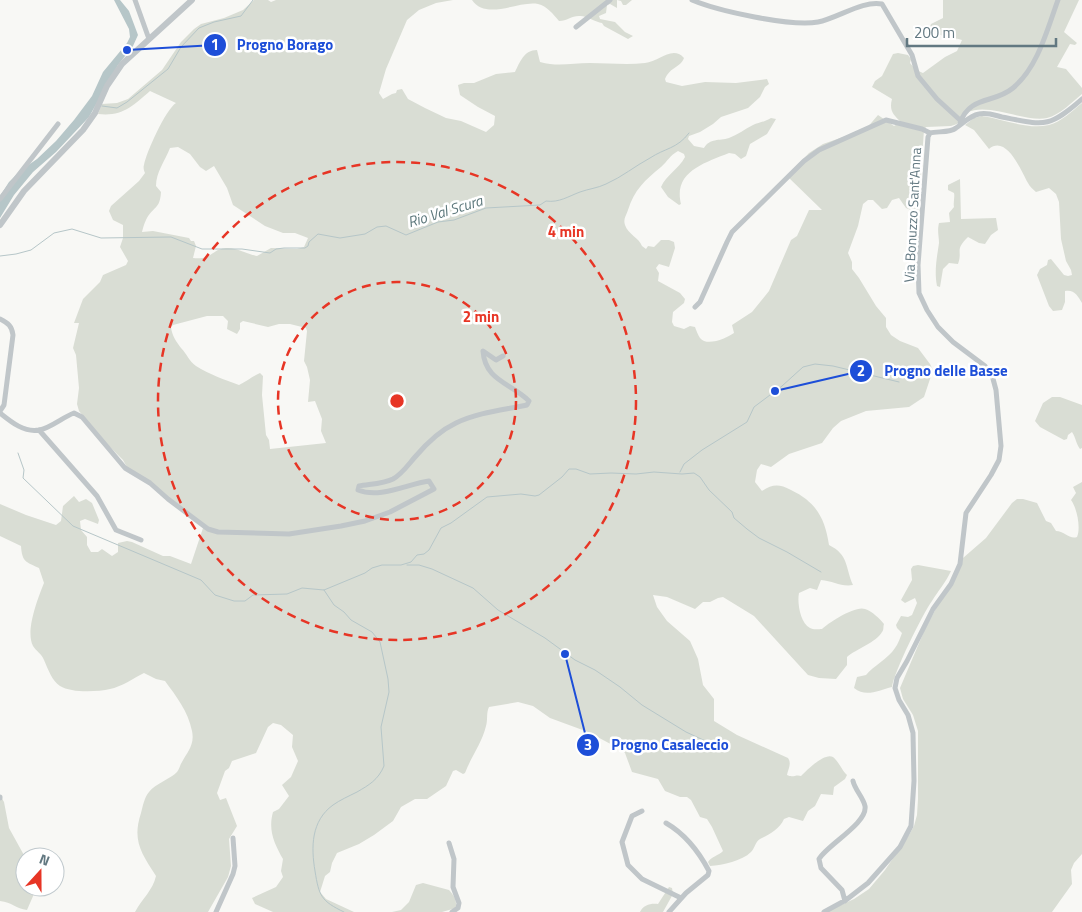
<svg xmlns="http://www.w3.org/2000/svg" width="1082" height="912" viewBox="0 0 1082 912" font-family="'Titillium Web',sans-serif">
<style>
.green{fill:#d9ddd4;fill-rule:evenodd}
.water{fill:#b6c6c8}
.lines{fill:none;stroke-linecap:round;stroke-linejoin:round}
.stream{stroke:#b6c6c8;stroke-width:1}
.minor{stroke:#c0c6c9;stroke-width:5}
.tertiary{stroke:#c0c6c9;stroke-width:6}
.ring{fill:none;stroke:#e73525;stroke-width:2.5;stroke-dasharray:9 6}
.labels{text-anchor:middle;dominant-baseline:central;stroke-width:5;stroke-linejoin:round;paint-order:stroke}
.street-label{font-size:14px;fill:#627881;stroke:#fff}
.water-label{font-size:15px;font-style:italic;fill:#5d787c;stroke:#fff}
.centre{fill:#e73525;stroke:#fff;stroke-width:2.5}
.ring-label{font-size:15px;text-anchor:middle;font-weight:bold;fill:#e73525;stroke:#fff;stroke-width:5;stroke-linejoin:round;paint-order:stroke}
.leader{fill:none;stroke:#1d4ed8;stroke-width:2}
.callout-dot{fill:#1d4ed8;stroke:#fff;stroke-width:2}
.mark-label{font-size:15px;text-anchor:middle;font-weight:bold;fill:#fff}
.callout-label{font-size:15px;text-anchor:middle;font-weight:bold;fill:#1d4ed8;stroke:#fff;stroke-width:5;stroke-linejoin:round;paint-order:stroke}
</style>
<rect width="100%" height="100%" fill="#f8f8f5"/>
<path class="green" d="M254,0h14l3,2 5,-2h177l-17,3 -17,7 -12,10 -21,49 -7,24 4,6 9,-5 4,-1 1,-3 5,-1 6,10 17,9 21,10 15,3 25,11 8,-7 1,-9 -17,-9 -18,-12 -2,-10 6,-2h10l22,-9 19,-2c5,-10 9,-22 22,-22l3,12c18,5 32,1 50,1 18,0 37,2 55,0 14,-1 27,-18 39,-5 -3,9 -14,9 -19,21l1,3 16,4 23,-4 31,1 31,-4 2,5 -4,3 -5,10 -12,11 -27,9 -8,7 -13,8 -11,4 -1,3 6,7 10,2c6,-10 15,-7 25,-10 8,-3 16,-9 24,-13 6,-3 12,-3 18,-7l5,1 -9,15 -17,10 -4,12 -5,3 -6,-5 -6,-1c-25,10 -56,19 -48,51l-2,1 -11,-8 -7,-10c5,-12 18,-18 24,-30l-1,-3 -6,-3c-9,5 -10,10 -17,16 -16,13 -27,23 -33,43 -2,6 -5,9 -3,15 3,9 14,13 17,21l4,3 2,-3 6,1 7,-7h8l5,2 1,6 -6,19 -10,-3 -3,4 3,5 -1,8 22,12 5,6 -1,4 -11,9 -1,10 2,4 10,3 6,-3 5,1c1,3 3,8 5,11 7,9 27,0 34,-5l-2,-8 20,-13 17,-21 22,-51 6,-4 12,-26h13l-35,-34 22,-23 14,-9 43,-15 12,-14 16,11 7,-4c-8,-7 -12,-12 -9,-23l-20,-12 3,-6 7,-5 11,-22 5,-1 10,2 3,4 -1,4 6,7 7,3 22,-16 12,-6 5,-11c-5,-2 -7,-1 -13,-2 -7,-1 -14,-7 -19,-11l1,-3 12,-6v-18h136l-15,32 13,11 -2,2 -5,-1 -13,23 9,2 16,19v6c-10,8 -22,21 -35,24 -25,6 -76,-26 -90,6l-6,2 -25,1 -2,3 -6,83 -12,-5 -7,-10 -7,2 -5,8 -5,1 -9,-9h-5l-5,4 -5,22 -10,27 4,9v7l7,9 17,28 10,12v9l5,8 9,6 18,7 12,16 3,6 -9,27 -15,10 -43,4 -25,10 -8,7 -11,15 -33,11 -18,13 -10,-3 -4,6 -2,12 7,9c11,-7 17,-7 29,-1 25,12 34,28 38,55 20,10 16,22 24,40 -12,2 -20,-4 -32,-5l-4,10 -7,-2 -11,5c-2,9 1,30 11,35 3,2 9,1 12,1 6,-6 34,-24 43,-20 7,2 15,10 19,15 -1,3 0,6 -2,8 -5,10 -26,17 -35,25v8l-11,14 -17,-1 -11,-3 -54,-59 -31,-19 -5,1 -8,4h-7l-8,7 -28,-12 -14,-2 4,12 10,14 23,20 8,18 5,26 11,14v22l23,14 51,23c4,6 0,11 -1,17 6,3 9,-1 14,1 6,-6 24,-24 32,-19 5,4 8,11 12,16l2,2 -2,4 -11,8 -1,8 -12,-1 -6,12 -7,5 -5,10 -14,-4 -5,2c-4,10 -16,16 -24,20 -5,3 -5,9 -9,13 -9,9 -28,13 -41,14l-2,-4c4,-6 10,-6 15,-11l-11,-24 -5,-8 -7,-2 -9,-17 -4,-3h-7l-15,-6 -7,-12 -26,-7 -7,-19 -5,-4 -32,-17 -38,-14 -17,-12 -15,-4 -29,5c-3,6 -1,13 -3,19 -4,17 -15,31 -21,47l-2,1 -7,-4 -3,1 -7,15 -19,13h-12l-14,8 -8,14 -19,14 -15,9 -22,9 -5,10 -2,9 -5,4 -5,16 6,7 28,13h-81l-18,-8 -3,-6 24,-11 7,-10 -2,-6 2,-12c-9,-16 -15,-29 -10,-47l6,-3 10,-13 -7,-11 9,-8 7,-16 -6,-14 1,-12 -12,-10 -8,-2 -5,4 -12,26 -24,8 -3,7 -4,3 -8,22 3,7 6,-2 11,28 -8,13 2,27 -3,11 -20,35h-73c7,-13 18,-22 21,-36 -15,-23 -24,-36 -15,-63 2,-7 3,-15 8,-21 6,-8 23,-14 28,-20 2,-2 3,-7 5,-10 5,-10 13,-17 10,-31 -4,-20 -16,-35 -27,-50l-9,-2 -12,-6c-10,5 -23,14 -34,16 -13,3 -39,4 -50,-3 -8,-5 -12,-17 -16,-26 -2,-6 -8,-9 -11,-14 -8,-15 5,-48 11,-63l-5,-15c-13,-6 -17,-6 -18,-22l-21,-10v-32l26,11 30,10 5,-4 2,-15 11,-10 5,6 7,-3 6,4 7,17 -1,4 -13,-5 -5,2 1,9 6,7v8l4,7h7l4,-3 10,7 6,-4v-9l9,-2 5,1 31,14h7l21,8 13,-39 -76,-56 -5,-9 -20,-20 -24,-29 -2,-7 2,-16 -3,-33 -3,-7 6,-25h-5l9,-24 17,-17 3,-7 23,-10 2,-4 -8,-14 3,-9v-13l-10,-5 -4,-9 2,-5 28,-25 6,-8c-1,-2 -2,-6 -1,-8 2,-12 22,-56 32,-62l-26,-12c-17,15 -28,26 -52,23l4,-10 15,-1 11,-4 34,-29 19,-28 13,-13 7,-5 23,-6 19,-8zM178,147l12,7 10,13 6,4 8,-5 13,22 6,17 32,21 18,7h12l13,5 -4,9 -7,2 -26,-1 -14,8c-10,-2 -21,-9 -31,-8 -16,2 -13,12 -33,10l3,-12 -2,-5h-3l-2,-3 -36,-7 -11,1c1,-4 2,-8 4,-12 7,-14 14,-10 15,-28l-5,-6c0,-14 9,-25 14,-38zM207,316h16l5,5 -1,8 10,5 3,-5v-6l3,-2 25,6 11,-3h11l16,4 1,3 -3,30 3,6 3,13 -2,22 7,-1 7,18 -1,12 5,12 -56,6 -1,-9 -3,-5 -4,-40 1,-19 -3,-3c-7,3 -13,8 -21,12 -14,-5 -30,-11 -43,-19 -7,-5 -9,-12 -15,-18 -5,-7 -9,-12 -10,-21l2,-2z
M472,0h160l-6,5h-3l-2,-4 -4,-1v8l-7,-4 -3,1 -1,8 -7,3 1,3 15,3 10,10 8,4 -5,3 -24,-13 -2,-3c-7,-1 -16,-8 -23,-7 -8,0 -12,5 -20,5 -6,-7 -12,-15 -21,-17 -18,-4 -52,17 -66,-4z
M1082,103v200c-4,-7 -8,-14 -17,-12v11l-3,8 -9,1 -4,-5 -12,-31 3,-6 7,-4 1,-5 3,-1 13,16 4,1 4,-1 -1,-5 -5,-9 -5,-22 -2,-37 -3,-8 -7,-6 -13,4c-3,-3 -6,-5 -8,-9 -6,-10 -21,-49 -39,-34l-15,-19 -9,-5 9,-7 8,-2c21,3 45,14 67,9 12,-3 23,-14 33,-22z
M960,179l1,40 35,-1 2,12 -7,5 -6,9 -6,-1 -11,-6c-14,14 -5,13 -10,27l-9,-1 -6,6 -3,18 -3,-1c-3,-15 0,-29 2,-43 0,-7 -2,-12 0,-20l11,-1 -1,-9 5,-6c-1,-5 1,-9 0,-14l-6,-3v-5z
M1052,397h8l22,8v43l-2,1c-4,-5 -4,-11 -8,-17l-4,3 -1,4 -3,1 -24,-13 -5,-6 8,-18z
M1082,482v372l-8,9 -3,7 1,14 -20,28h-226l28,-13 15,-10 16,-19 24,-35 5,-9 3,-11 1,-16v-68l-5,-16 -10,-16 -3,-11 25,-59 38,-71 23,-20 26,-35 5,-4h6l14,4 9,18 5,2 5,8c8,0 14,9 21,6 4,-9 0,-29 -6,-37l5,-7 -3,-6z
M918,565l33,6c-5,11 -13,20 -19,30 -10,14 -38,71 -40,86 -13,3 -26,11 -38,1l3,-11 9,-2c7,-9 22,-16 29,-27 3,-4 5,-10 7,-15l-5,-5 -1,-3 5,-9 7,1 4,-2 5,-12 -2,-5 -10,5 -4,-3 11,-20 -1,-11 2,-3z
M0,795l4,7 5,26 16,29v30h12l-10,23c-11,-1 -15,-8 -27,-9z
M423,883l26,7c5,5 8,11 7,18l-14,4h-50l9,-2 8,-8 7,-17z
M669,887l3,1 1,6 -10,18h-23c3,-7 11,-9 18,-8z"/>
<path class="water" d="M114,0h6l9,11 9,24 -5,11 -15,19 -29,52 -33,35 -23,20 -19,23 -14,23v-22l9,-14 11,-11 17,-12 19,-18 18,-21 18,-24 11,-24 24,-29 3,-6 -1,-8z"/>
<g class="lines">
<path class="stream" d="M102,106l15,2 10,-6 41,-33 13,-22 18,-19 15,-6 27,-6 12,-16
M0,256l16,-2 15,-4 23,-17 18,-4 29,9 70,-1 31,12h40l28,4 6,-4 8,-1h21l3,-2 1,-4 9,-8 22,4 25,-4 12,-7 9,-1 20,9 32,-13 16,-2 32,-12 54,-3 6,-4c13,2 23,-5 34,-9 8,-3 18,-4 26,-8 16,-7 29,-18 44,-26 15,-10 27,-9 39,-25
M18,453l6,17 -1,8 50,48 128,54 14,15 19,6h11l8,-6 34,-1 15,-6 22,2 41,-17 7,-5 10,-3h19l10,-3 6,-7 7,-1 5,-4 12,-22 10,-5 36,-26 34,-3 14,2 4,-1 23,-18 7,-8h7l14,5 21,-1 25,1 18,-2 28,2 12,-1 6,4 9,13 23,22 2,6 13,11 12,9 28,14 34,20
M680,472l4,-8 18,-14 45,-28 7,-15 28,-21 21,-19 12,-3 18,2 66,16
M407,565h12l13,4 41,19 25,22 47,28 30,22 20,10 25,17 22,18 44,27 39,18
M324,590l10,15 10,7 7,8 21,12 8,10 8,37 1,13 -8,35 3,39c-6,14 -15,19 -27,26 -8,4 -17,8 -24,13 -22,16 -22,42 -18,66 4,25 6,30 29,41"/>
<path class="minor" d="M135,0l14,39
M692,0c26,11 99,27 126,22 20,-4 45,-22 64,-18l30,51 6,21 19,23 24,22
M576,27l34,-27
M960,123c10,-28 34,-19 53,-35 25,-21 34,-58 45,-88
M0,199l58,-75
M695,307l5,-5 27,-60 5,-10 72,-71 15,-11 67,-30 36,9 8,4
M0,319c8,4 12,7 13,16l-9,70 -4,6
M0,413c10,8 24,20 39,17 10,-1 24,-13 35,-17l8,4 43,51 25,15 18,16 40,30 10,3 71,2 52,-8 24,-5 25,-9 44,-23 -5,-8c-22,3 -49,18 -71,9l1,-4c11,-2 24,-2 34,-7 9,-5 15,-14 22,-22 11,-13 26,-27 41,-34 23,-11 48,-13 71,-18l2,-4c-18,-18 -44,-20 -46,-50l13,9 7,-4
M39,430l58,66 19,34 25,10
M0,797v1
M642,811l-10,5 -10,26 6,23 14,14 39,19
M666,823c19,11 33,29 43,48l-1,4 -22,18 -17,19
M449,843l5,16 -1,28 6,16 -1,5 -6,4
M845,901l-3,-11 -21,-22 -2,-9c8,-14 49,-36 46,-53 -2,-9 -10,-16 -12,-25
M216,912l17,-38 2,-8 -2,-28
M824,912l22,-12 22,-17 32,-36 11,-21 3,-45 -1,-48 -5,-18 -9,-15 -4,-12 2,-10 10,-17 26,-52 18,-25 9,-20 6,-51 25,-38 8,-15 2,-14 -5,-56 -4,-15 -7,-9 -32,-24 -15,-15 -11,-17 -8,-17 -1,-28 10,-128 2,-4c8,-2 20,0 26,-5 8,-5 13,-12 23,-14 8,-2 15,1 23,3 42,8 46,12 80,-18"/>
<path class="tertiary" d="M0,225l24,-34 59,-61 12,-17 12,-27 15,-22 70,-64"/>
</g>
<g class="ring">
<circle cx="397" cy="401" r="119"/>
<circle cx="397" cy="401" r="239"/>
</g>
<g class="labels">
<g class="street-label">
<text transform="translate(912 215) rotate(-87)">Via Bonuzzo Sant'Anna</text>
</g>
<g class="water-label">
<text transform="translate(445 211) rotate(-17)">Rio Val Scura</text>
</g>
</g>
<circle cx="397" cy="401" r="8" class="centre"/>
<g class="ring-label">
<text x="566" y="237">4 min</text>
<text x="481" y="322">2 min</text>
</g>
<path class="leader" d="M127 50L215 45M775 391L861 371M565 654L588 745"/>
<g class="callout-dot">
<circle cx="127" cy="50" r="5"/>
<circle cx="775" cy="391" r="5"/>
<circle cx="565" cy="654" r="5"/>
<circle cx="215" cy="45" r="12"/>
<circle cx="861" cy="371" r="12"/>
<circle cx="588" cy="745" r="12"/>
</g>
<g class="mark-label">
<text x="215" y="50">1</text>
<text x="861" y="376">2</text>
<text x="588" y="750">3</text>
</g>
<g class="callout-label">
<text x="285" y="50">Progno Borago</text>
<text x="946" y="376">Progno delle Basse</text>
<text x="670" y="750">Progno Casaleccio</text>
</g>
<g transform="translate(40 872) rotate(21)"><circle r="24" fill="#ffffff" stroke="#c0c9cd"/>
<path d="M0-4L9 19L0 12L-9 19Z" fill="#e73525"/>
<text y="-8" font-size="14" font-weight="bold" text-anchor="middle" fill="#627881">N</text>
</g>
<path d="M907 38v8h149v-8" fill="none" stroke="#627881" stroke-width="2.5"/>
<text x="914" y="38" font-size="15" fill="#627881" stroke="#ffffff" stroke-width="4" paint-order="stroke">200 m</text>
</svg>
